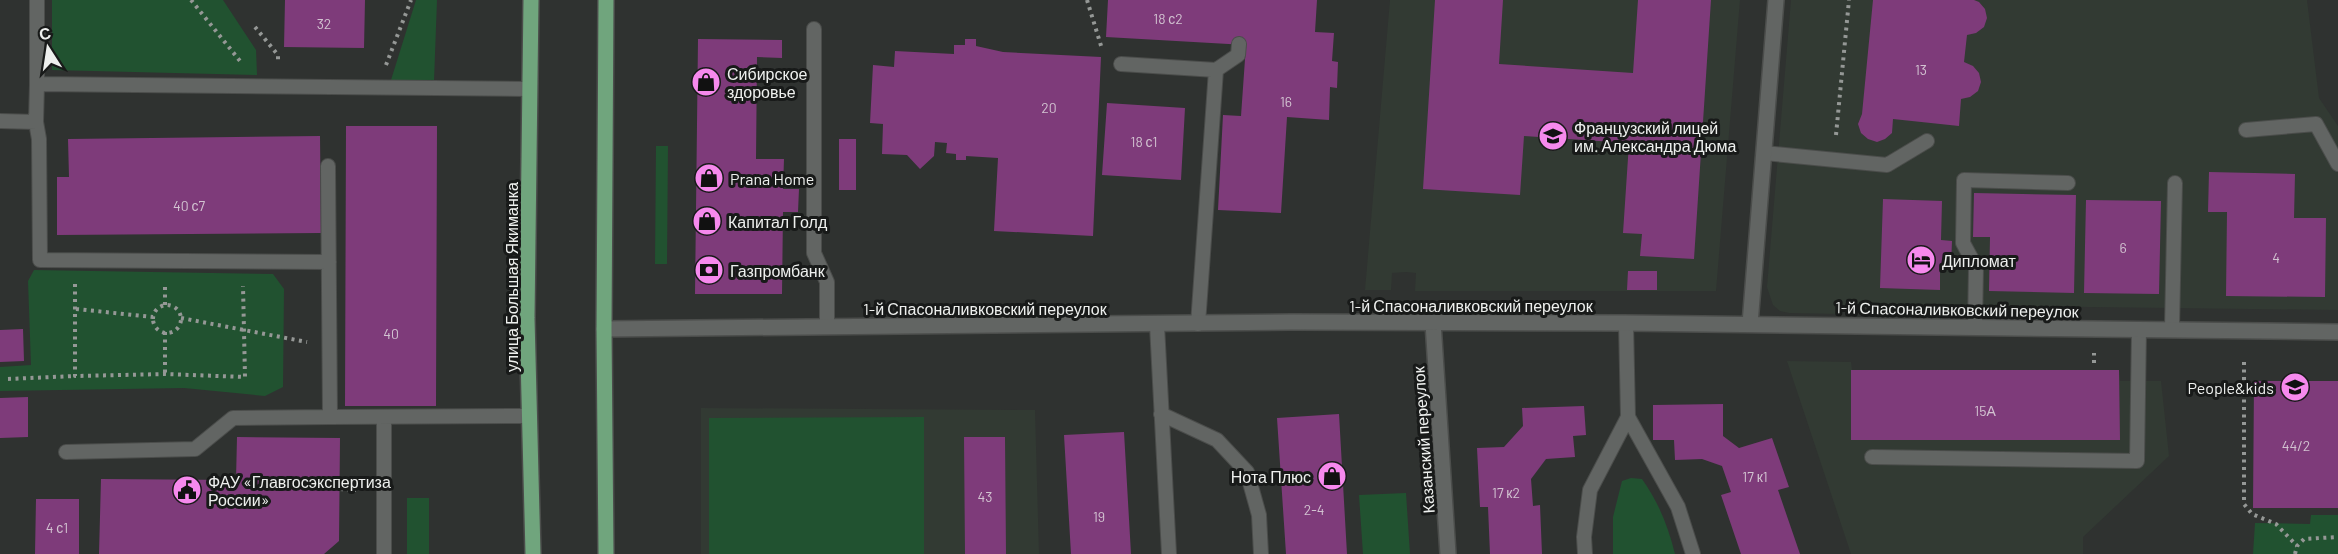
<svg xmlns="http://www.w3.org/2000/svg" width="2338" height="554" viewBox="0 0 2338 554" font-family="Barlow,sans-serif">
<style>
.built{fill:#323a33}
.green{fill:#215230}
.building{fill:#7e3b7a}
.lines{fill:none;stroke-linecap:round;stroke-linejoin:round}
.service-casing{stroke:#4b4d4b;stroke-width:16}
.minor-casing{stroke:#4b4d4b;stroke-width:18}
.primary-casing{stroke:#4b4d4b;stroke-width:18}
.path{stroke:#959896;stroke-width:4;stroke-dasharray:3 4.5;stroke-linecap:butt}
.service{stroke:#626563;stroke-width:14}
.minor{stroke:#626563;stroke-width:15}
.primary{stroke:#70a57d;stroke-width:15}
.labels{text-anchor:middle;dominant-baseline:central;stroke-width:6;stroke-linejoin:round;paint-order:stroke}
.number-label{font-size:14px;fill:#d2c3d1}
.poi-label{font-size:16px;fill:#eef0ee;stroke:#181a19;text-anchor:start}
.street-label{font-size:16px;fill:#eef0ee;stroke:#181a19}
</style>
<rect width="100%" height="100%" fill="#2f3230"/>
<path class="built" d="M1390,0h350l-24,291h-301l1,-18 -10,-1 -14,1 -1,17h-26z
M1791,0h516l12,98 19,28v184l-488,-6 -9,10 -52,-1 -9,-2 -7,-6 -6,-18z
M1787,361l64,1 1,8h267l1,11h41l8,75 -86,81v17h-232z
M701,408l334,2 4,144h-338z"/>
<path class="green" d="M52,0h171l33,50 1,25 -205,-5z
M416,0h21l-3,81 -43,-1z
M656,146h12l-1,118h-12z
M34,270l239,4 11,15 -1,98 -18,9 -81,-8 -184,3v-24l31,-2 -3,-84z
M924,417v137h-215v-136z
M1631,478l11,1c17,24 26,47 33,75h-62v-37l9,-36z
M1406,493l4,61h-47l-4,-59z
M407,498h22v56h-22z
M2311,515h27v39h-85l2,-31 55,1z"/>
<path class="building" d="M285,0h80l-1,48 -80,-1z
M1108,0h209l-2,32 19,1 -2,28 6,1 -1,26 -7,-1 -1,33 -42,-3 -6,96 -63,-3 5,-95 18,1 5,-71 -140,-8z
M1435,0h68l-4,64 134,9 5,-73h73l-17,259 -54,-3 2,-22 -19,-1 6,-90 -105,-7 -4,59 -97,-6z
M1873,0h101l5,2 6,7 2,9 -3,9 -8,6 -9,2 -3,27 9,4 6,7 2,9 -3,9 -8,6 -9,2 -2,27 -66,-7 -1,14 -7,6 -8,3 -9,-3 -7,-6 -3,-9 4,-10z
M698,39l84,1v18l-25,-1 -1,102h28l-1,30h16l-1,23h-15l-1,82h-87z
M965,39h11v7l27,6 98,5 -8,179 -99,-5 4,-73 -32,-2v4h-10v-6l-10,-1 1,-10 -12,-1 -1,14 -14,13 -13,-14 -25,-1 1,-30 -13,-1 3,-58 21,2 1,-16 59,3v-9h11z
M1107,103l78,5 -4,72 -79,-5z
M346,126h91l-1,280h-91z
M320,136l1,97 -264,2v-58h12l-1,-38z
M839,139h17v51h-17z
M2209,172l86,2 -1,44h32l-1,79 -99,-1 1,-84h-19z
M1974,193l102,2 -2,98 -85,-2 1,-54h-17z
M1883,199l59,2 -1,39 11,1 -1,25h-11v24l-60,-2z
M2086,200l75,1 -2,93 -75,-1z
M1628,271h29v19h-30z
M23,329l1,32 -24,1v-32z
M1851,370h268l1,70h-269z
M2254,381h84v127h-85z
M28,397v40l-28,1v-40z
M1723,404v32l16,12 33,-10 17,49 -11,3 22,64h-59l-20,-59 10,-3 -9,-26 -20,-7 -27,1 -1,-20h-21v-35z
M1584,406l2,29 -13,1 2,21 -29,2 -15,20 2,27 7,-1 2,49h-52l-2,-47h-8l-3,-59 27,-1 19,-21 -1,-18z
M1339,414l8,140h-61l-9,-136z
M1124,432l7,122h-60l-7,-119z
M237,437l103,1 -1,103 -15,13h-225l2,-75 135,1z
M964,437h41l1,117h-41z
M36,499h43v55h-44z"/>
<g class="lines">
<g class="service-casing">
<path id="service" d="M37,0v84l492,5
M814,29v224l13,29v45
M1121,64l95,6
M0,121l36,1 1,-38
M36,122l3,17 1,121 289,2
M2246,130l70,-6 22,40
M1764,153l123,12 40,-24
M328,166l2,251 199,-1
M1626,323l2,94 50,90 15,47
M1198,324l18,-254 22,-15 1,-11
M1157,325l12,229
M1975,327l1,-60 -13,-24 1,-63 104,3
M2172,329l3,-146
M1161,414l56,26 30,32 12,43 2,39
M384,418v136
M66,452l129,-3 38,-31 97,-1
M1872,457l265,4 2,-132
M1585,554l-1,-17 6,-47 38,-73"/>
</g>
<g class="minor-casing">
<path id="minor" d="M1433,323l15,231
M1750,324l26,-324
M604,329l687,-7 335,1 712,9"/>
</g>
<g class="primary-casing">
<path id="primary" d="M531,0l-4,318 6,236
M606,0l-2,329 2,225"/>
</g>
<path class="path" d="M191,0l49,61
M1087,0l15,49
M255,27l23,28v7
M386,65l25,-65
M1836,135l13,-135
M75,284v92l90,-2 80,3 -2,-91
M165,305v-20
M153 319a14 14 0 1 1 28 0a14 14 0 1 1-28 0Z
M76,309l77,8
M181,318l126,24
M165,332v42
M2244,362v142l8,10 24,10 21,22
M2094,363v-10
M8,379l67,-3
M340,489l16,1
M2295,554l2,-8 7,-7 34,-2"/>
<use href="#service" class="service"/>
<use href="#minor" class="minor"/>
<use href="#primary" class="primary"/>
</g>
<defs>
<g id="shop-disc" transform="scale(1.5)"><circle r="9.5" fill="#f689ed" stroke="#181a19"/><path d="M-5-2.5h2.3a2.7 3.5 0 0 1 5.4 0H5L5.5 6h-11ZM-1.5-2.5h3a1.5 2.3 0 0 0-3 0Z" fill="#111"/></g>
<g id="school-disc" transform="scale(1.5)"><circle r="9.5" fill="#f689ed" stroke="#181a19"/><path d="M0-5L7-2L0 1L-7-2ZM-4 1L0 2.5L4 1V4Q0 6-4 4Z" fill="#111"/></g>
<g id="hotel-disc" transform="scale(1.5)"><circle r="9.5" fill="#f689ed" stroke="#181a19"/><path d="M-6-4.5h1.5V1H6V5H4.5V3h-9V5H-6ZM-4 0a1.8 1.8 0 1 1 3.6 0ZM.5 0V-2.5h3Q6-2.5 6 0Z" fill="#111"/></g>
<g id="bank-disc" transform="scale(1.5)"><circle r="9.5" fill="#f689ed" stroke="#181a19"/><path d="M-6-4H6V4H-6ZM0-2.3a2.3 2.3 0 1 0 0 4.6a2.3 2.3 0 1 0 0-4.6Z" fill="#111"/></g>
<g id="civic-disc" transform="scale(1.5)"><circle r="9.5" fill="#f689ed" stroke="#181a19"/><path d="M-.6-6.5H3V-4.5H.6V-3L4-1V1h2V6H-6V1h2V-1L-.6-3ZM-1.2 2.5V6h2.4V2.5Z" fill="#111"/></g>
</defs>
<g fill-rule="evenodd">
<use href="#shop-disc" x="706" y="82"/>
<use href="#school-disc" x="1553" y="136"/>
<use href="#shop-disc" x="709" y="178"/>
<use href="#shop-disc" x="707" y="221"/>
<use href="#hotel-disc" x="1921" y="260"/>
<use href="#bank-disc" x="709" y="270"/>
<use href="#school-disc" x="2295" y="387"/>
<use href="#shop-disc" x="1332" y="476"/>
<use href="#civic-disc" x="187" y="490"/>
</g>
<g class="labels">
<g class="number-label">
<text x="1168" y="18">18 с2</text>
<text x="324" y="23">32</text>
<text x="1921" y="69">13</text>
<text x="1286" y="101">16</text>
<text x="1049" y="107">20</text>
<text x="1144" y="141">18 с1</text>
<text x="189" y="205">40 с7</text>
<text x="2123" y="247">6</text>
<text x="2276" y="257">4</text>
<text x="391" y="333">40</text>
<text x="1985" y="410">15А</text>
<text x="2296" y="445">44/2</text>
<text x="1755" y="476">17 к1</text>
<text x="1506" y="492">17 к2</text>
<text x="985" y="496">43</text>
<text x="1314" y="509">2-4</text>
<text x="1099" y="516">19</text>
<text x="57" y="527">4 с1</text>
</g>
<g class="poi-label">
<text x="727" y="73">Сибирское<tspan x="727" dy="18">здоровье</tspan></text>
<text x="1574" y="127">Французский лицей<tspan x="1574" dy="18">им. Александра Дюма</tspan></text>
<text x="730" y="178">Prana Home</text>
<text x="728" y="221">Капитал Голд</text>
<text x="1942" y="260">Дипломат</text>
<text x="730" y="270">Газпромбанк</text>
<text x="2274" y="387" text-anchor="end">People&amp;kids</text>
<text x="1311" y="476" text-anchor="end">Нота Плюс</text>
<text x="208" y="481">ФАУ «Главгосэкспертиза<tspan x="208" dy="18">России»</tspan></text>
</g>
<g class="street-label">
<text transform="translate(511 277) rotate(-90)">улица Большая Якиманка</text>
<text x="1471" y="305">1-й Спасоналивковский переулок</text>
<text x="985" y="308">1-й Спасоналивковский переулок</text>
<text transform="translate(1957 309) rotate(1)">1-й Спасоналивковский переулок</text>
<text transform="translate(1423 440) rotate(-94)">Казанский переулок</text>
</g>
</g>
<g transform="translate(48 48) rotate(348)" stroke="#181a19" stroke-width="4.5" paint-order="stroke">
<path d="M0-4.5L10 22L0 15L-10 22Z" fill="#eef0ee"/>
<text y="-9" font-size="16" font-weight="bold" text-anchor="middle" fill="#eef0ee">С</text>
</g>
</svg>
